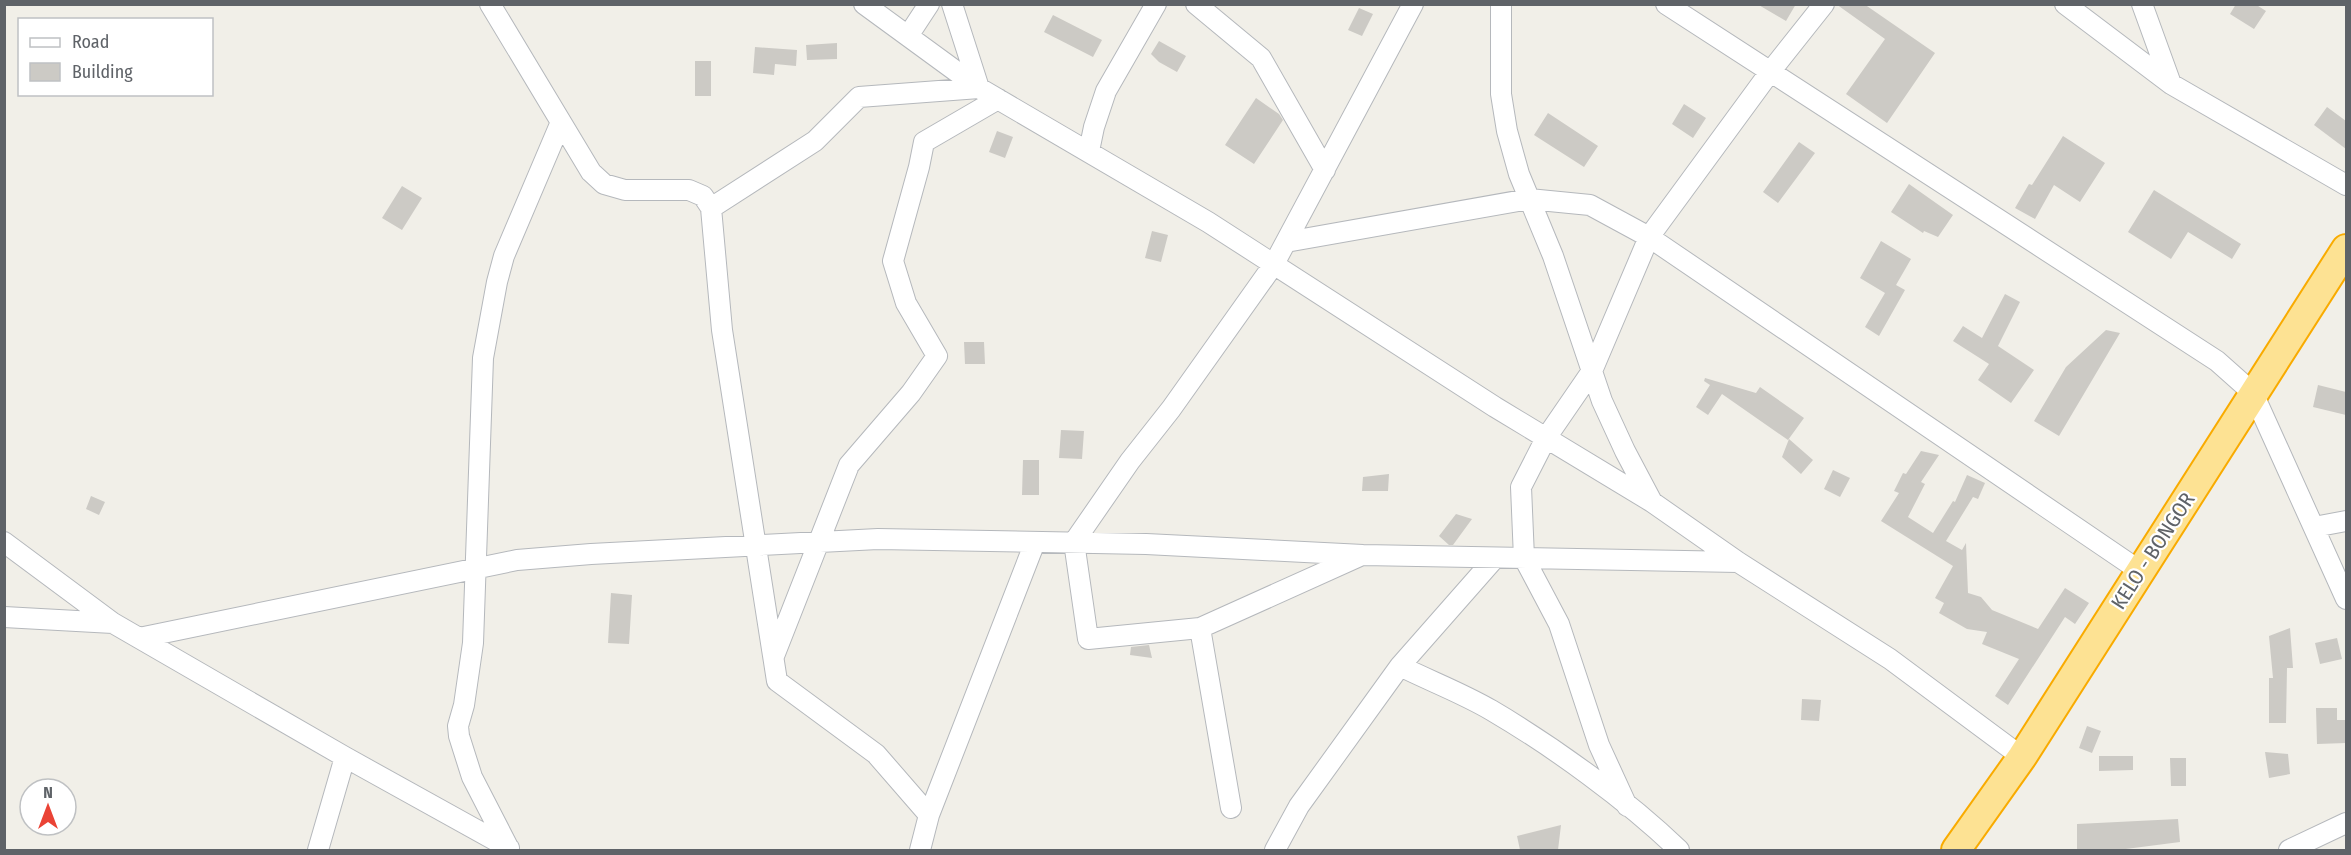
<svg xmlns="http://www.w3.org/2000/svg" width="2351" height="855" viewBox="0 0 2351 855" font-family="'Fira Sans Condensed',sans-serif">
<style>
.building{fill:#cccac5}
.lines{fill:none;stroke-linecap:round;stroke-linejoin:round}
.minor-casing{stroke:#b5b8bc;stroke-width:22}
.highway-casing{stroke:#f9ab00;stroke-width:32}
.minor{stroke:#fff;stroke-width:20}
.highway{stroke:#fde293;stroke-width:28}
.labels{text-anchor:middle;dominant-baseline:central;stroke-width:4.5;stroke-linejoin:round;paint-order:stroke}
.street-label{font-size:21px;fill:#5f6368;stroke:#fff}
</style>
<rect width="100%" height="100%" fill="#f1efe8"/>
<path class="building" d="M1757,4h39l-10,17z
M1836,4h28l71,49 -48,70 -41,-29 39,-55z
M2236,4h19l11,7 -12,18 -24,-15z
M1359,8l14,6 -11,22 -14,-6z
M1053,15l49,25 -9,17 -49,-25z
M1159,41l27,15 -9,16 -18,-10 -8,-8z
M837,43v16l-30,1 -1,-15z
M755,47l42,3 -1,16 -21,-2 -1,11 -21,-2z
M695,61h16v35h-16z
M1256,98l23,16 4,6 -29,44 -29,-19z
M1684,104l22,14 -13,20 -21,-14z
M2327,107l19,14v28l-32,-24z
M1548,113l50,33 -14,21 -50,-32z
M997,131l16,6 -8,21 -16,-6z
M2063,136l42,27 -25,39 -26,-17 -19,34 -20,-11 14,-24 3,1z
M1799,142l16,11 -37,50 -15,-11z
M1909,184l44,31 -15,22 -14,-6 -1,2 -32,-21z
M402,186l20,12 -20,32 -20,-12z
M2154,190l87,54 -9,15 -44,-27 -17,27 -43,-27z
M1152,231l16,4 -7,27 -16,-4z
M1881,241l30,18 -15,26 9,5 -26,46 -14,-9 20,-34 -25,-15z
M2005,294l15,8 -22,44 36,24 -23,33 -33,-23 11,-16 -36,-23 10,-15 19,12z
M2106,330l14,3 -61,103 -25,-15 32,-54z
M964,342h20l1,22h-20z
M1705,378l51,15 4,-6 44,31 -16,22 -66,-46 -14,21 -12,-8 14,-22 -6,-4z
M2318,385l28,7v23l-33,-8z
M1061,430l23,1 -2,28 -23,-1z
M1789,439l24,21 -12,14 -19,-17z
M1921,451l18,4 -18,27 4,2 -17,33 25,16 20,-32 2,1 12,-27 18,8 -7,16 -5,-2 -27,44 16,9 4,-7 2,50 13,4 11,13 46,19 27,-41 24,15 -14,21 -10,-7 -57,88 -13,-9 24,-37 -37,-15 5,-12 -20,-3 -28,-16 5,-10 -9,-5 18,-32 -72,-45 18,-28 -5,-2 9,-18 3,1z
M1023,460h16v35h-17z
M1833,470l17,8 -10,19 -16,-8z
M1389,474l-1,17h-26l1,-14z
M91,496l14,6 -6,13 -13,-6z
M1456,514l16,5 -19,26h-4l-10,-9z
M611,593l21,2 -3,49 -21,-1z
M2290,628l3,40h-6l-1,55h-17v-45h4l-4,-42z
M2337,638l5,21 -22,5 -5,-21z
M1149,645l3,13 -22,-3 1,-8z
M1802,699l19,1 -2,21 -18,-1z
M2316,708h21v12h8l1,23 -29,1z
M2087,726l14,5 -9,22 -13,-5z
M2265,752l23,2 2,20 -21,4z
M2099,756h34v14l-34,1z
M2170,758h16v28h-15z
M2178,819l2,23 -62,8h-41v-26z
M1561,825l-3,25h-38l-3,-14z"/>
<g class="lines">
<g class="minor-casing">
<path id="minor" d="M490,4l101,168 13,12 21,6h64l14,6 8,12 11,122 55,351 99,73 53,61 -9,35
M864,4l115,84 229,134 287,185 157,95 86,60 152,97 132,98
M1196,4l65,54 64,112
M1501,4v90l6,37 12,43 34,82 49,145 23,50 27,51
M1666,4l551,357 36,32 93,206
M2065,4l106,80 175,101
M2142,4l29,80
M908,36l21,-32
M1089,151l5,-24 12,-36 50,-87
M711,208l104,-67 44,-44 120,-9 -27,-84
M1286,242l243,-43 61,6 59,32 491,334
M2314,527l32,-6
M4,542l109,81 232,134 164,91
M1360,556l-160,72 -112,11 -14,-97 56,-81 41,-52 103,-145 139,-260
M4,617l109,6
M1200,628l31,180
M139,638l378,-78 74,-6 287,-15 268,5 217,11 375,7
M774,656l75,-191 62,-72 26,-37 -31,-53 -13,-42 26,-94 5,-25 74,-43
M1400,666c30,15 62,27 91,44 63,37 136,90 188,140
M1627,806l-28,-61 -40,-121 -35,-66 -3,-71 25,-49 46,-67 57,-134 121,-165 54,-68
M929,815l106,-273
M508,847l-36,-70 -13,-41 -1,-10 6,-21 9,-62 10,-285 14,-76 7,-26 57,-134
M318,850l27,-93
M1275,850l24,-44 101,-140 95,-108
M2289,850l57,-27"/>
</g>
<g class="highway-casing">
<path id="highway" d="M1956,850l66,-93 324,-508"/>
</g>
<use href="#minor" class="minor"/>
<use href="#highway" class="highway"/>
</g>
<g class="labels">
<g class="street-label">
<text transform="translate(2153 551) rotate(-57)">KELO - BONGOR</text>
</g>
</g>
<rect width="2351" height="855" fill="none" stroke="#5f6368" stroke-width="12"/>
<rect x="18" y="18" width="195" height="78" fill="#ffffff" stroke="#bfc1c3" stroke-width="1.5"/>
<rect x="30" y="38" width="30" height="9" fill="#ffffff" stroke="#bfc1c3" stroke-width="1.5"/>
<text x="72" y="48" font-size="18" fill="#5f6368">Road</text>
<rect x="30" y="63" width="30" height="18" fill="#cccac5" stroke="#bfc1c3" stroke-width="1.5"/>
<text x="72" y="78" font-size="18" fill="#5f6368">Building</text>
<g transform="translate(48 807)"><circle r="28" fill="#ffffff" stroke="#bfc1c3" stroke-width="1.5"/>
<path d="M0-4.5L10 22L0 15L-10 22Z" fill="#ea4335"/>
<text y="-9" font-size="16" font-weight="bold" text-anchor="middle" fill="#5f6368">N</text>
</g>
</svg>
